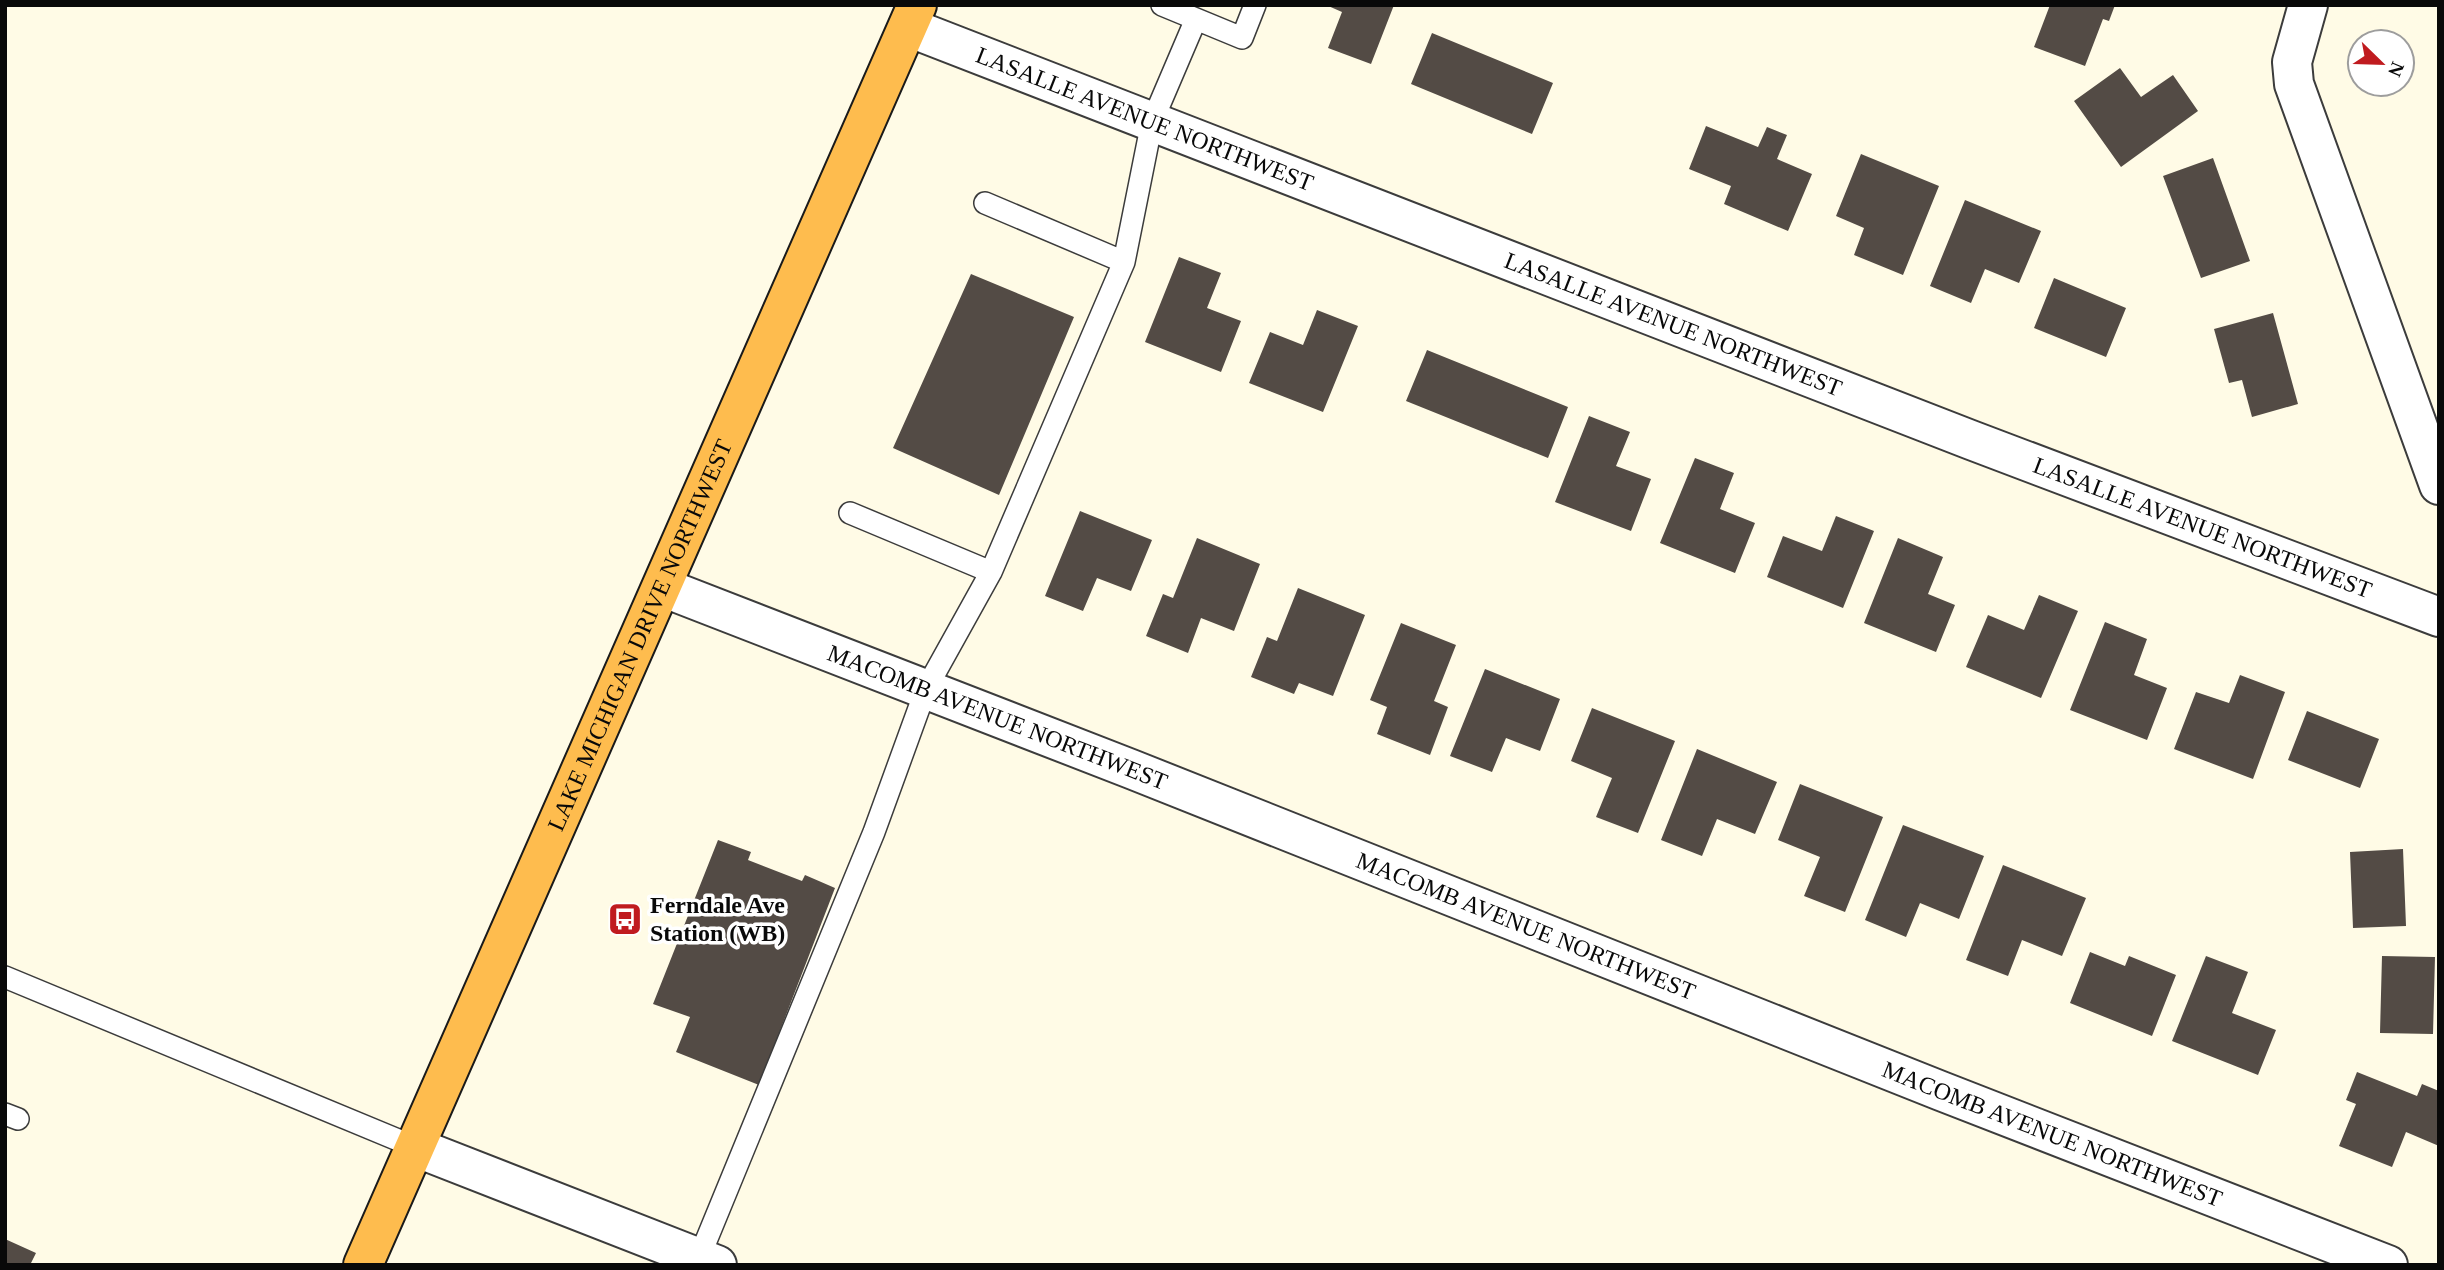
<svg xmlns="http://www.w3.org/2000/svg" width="2444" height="1270" viewBox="0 0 2444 1270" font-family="Georgia,serif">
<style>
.building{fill:#534b45}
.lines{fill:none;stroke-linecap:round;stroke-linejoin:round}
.service-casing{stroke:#3c3c3c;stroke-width:24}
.minor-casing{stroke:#3c3c3c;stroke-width:42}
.trunk-casing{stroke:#1a1a1a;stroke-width:42}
.service{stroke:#fff;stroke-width:21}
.minor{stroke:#fff;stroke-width:38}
.trunk{stroke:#febc4e;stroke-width:38}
.labels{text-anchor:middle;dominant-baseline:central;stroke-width:7;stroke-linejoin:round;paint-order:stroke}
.street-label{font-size:24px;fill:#090909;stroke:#fff}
.poi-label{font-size:24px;font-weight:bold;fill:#090909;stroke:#fff;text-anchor:start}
</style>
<rect width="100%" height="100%" fill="#fffbe6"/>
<path class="building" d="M1326,5h68l-23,59 -43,-16 14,-36z
M2050,5h65l-6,16 -6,-2 -18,47 -51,-19z
M1432,33l121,50 -21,51 -121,-50z
M2120,68l21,29 32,-22 25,36 -77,56 -47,-66z
M1706,126l52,21 9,-20 20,8 -10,24 35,15 -24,57 -64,-27 7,-18 -42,-17z
M1861,154l78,32 -36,89 -49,-20 10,-27 -28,-12z
M2213,158l37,103 -49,17 -38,-102z
M1965,200l76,31 -22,52 -34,-14 -14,34 -41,-17z
M1179,257l42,16 -14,35 34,13 -20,51 -76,-30z
M971,274l103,43 -75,178 -106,-47z
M2054,278l72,30 -20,49 -72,-29z
M1317,310l41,16 -35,86 -74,-29 21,-51 33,13z
M2273,313l25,91 -46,13 -10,-37 -13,3 -15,-54z
M1427,350l141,57 -20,51 -142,-57z
M1589,416l41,16 -14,34 35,13 -20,52 -76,-29z
M1695,458l39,15 -14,36 35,14 -20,50 -75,-30z
M1080,511l72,29 -21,51 -34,-13 -14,33 -38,-15z
M1836,516l38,15 -31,77 -76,-31 16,-41 39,15z
M1197,538l63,26 -26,67 -33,-13 -13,35 -42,-17 17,-42 10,4z
M1898,538l45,19 -15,37 27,11 -19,47 -72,-29z
M1298,588l67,27 -32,81 -34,-13 -5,11 -43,-17 16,-40 10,4z
M2039,595l39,16 -37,87 -75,-31 22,-52 36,15z
M2105,622l42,17 -13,36 33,13 -20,52 -77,-30z
M1401,623l55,22 -22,56 14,6 -18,48 -53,-21 10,-27 -17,-7z
M1485,669l75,30 -20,52 -34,-13 -14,34 -42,-16z
M2240,675l45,17 -32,87 -79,-30 22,-57 33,11z
M1592,708l83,33 -37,92 -42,-16 16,-39 -41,-17z
M2307,711l72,28 -19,49 -72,-28z
M1697,749l80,33 -22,52 -38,-15 -15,37 -41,-16z
M1800,784l83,33 -38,95 -41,-16 16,-39 -42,-17z
M1903,825l81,31 -25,63 -39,-16 -14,34 -41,-17z
M718,840l33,12 -3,8 54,21 3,-6 30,13 -76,197 -83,-33 14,-35 -37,-13z
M2403,849l3,77 -53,2 -3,-76z
M2003,865l83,33 -24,58 -40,-16 -14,36 -42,-16z
M2090,952l35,14 4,-10 47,19 -24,61 -82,-33z
M2206,956l42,16 -16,41 44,17 -18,45 -86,-34z
M2382,956l53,1 -2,77 -53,-1z
M2357,1072l60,24 5,-12 17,7v55l-33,-14 -14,35 -53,-21 17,-42 -10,-4z
M5,1239l31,14 -6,12h-25z"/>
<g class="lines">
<g class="service-casing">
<path id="service" d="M1162,5l80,33 13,-33
M985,203l139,59
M850,513l141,59
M5,977l410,170
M5,1114l13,5
M699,1258l175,-426 52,-143 65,-117 133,-310 28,-140 44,-103"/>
</g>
<g class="minor-casing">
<g id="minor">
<path d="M2308,5l-16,57 2,22 145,401"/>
<path id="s1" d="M908,27l1063,413 468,177"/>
<path id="s2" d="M662,587l469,182 810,322 447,174"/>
<path d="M415,1147l302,118"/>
</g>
</g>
<g class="trunk-casing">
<g id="trunk">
<path id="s3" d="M363,1265l554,-1260"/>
</g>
</g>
<use href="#service" class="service"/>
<use href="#minor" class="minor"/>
<use href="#trunk" class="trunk"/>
</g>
<defs>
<g id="bus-square" transform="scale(1.75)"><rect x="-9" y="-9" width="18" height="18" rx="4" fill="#c01b1f" stroke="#fff"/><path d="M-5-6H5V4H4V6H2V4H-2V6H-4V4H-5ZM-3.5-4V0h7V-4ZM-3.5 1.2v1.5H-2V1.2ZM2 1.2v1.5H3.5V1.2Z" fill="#fff"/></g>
</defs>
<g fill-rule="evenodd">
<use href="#bus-square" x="625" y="919"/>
</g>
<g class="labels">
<g class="street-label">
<text stroke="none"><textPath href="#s1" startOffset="254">LASALLE AVENUE NORTHWEST</textPath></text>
<text stroke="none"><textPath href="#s1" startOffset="821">LASALLE AVENUE NORTHWEST</textPath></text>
<text stroke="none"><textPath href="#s1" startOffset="1388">LASALLE AVENUE NORTHWEST</textPath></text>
<text stroke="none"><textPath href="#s3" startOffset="688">LAKE MICHIGAN DRIVE NORTHWEST</textPath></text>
<text stroke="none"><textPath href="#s2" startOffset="360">MACOMB AVENUE NORTHWEST</textPath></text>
<text stroke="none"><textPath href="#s2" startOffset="928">MACOMB AVENUE NORTHWEST</textPath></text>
<text stroke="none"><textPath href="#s2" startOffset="1494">MACOMB AVENUE NORTHWEST</textPath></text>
</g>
<g class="poi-label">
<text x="650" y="905">Ferndale Ave<tspan x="650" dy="28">Station (WB)</tspan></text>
</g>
</g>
<rect width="2444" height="1270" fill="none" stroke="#090909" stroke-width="14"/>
<g transform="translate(2381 63) rotate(113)"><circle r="33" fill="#ffffff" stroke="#9d9d9d" stroke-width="2"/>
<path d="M0-5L12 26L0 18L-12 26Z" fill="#c01b1f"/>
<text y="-10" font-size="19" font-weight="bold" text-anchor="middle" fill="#090909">N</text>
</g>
</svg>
